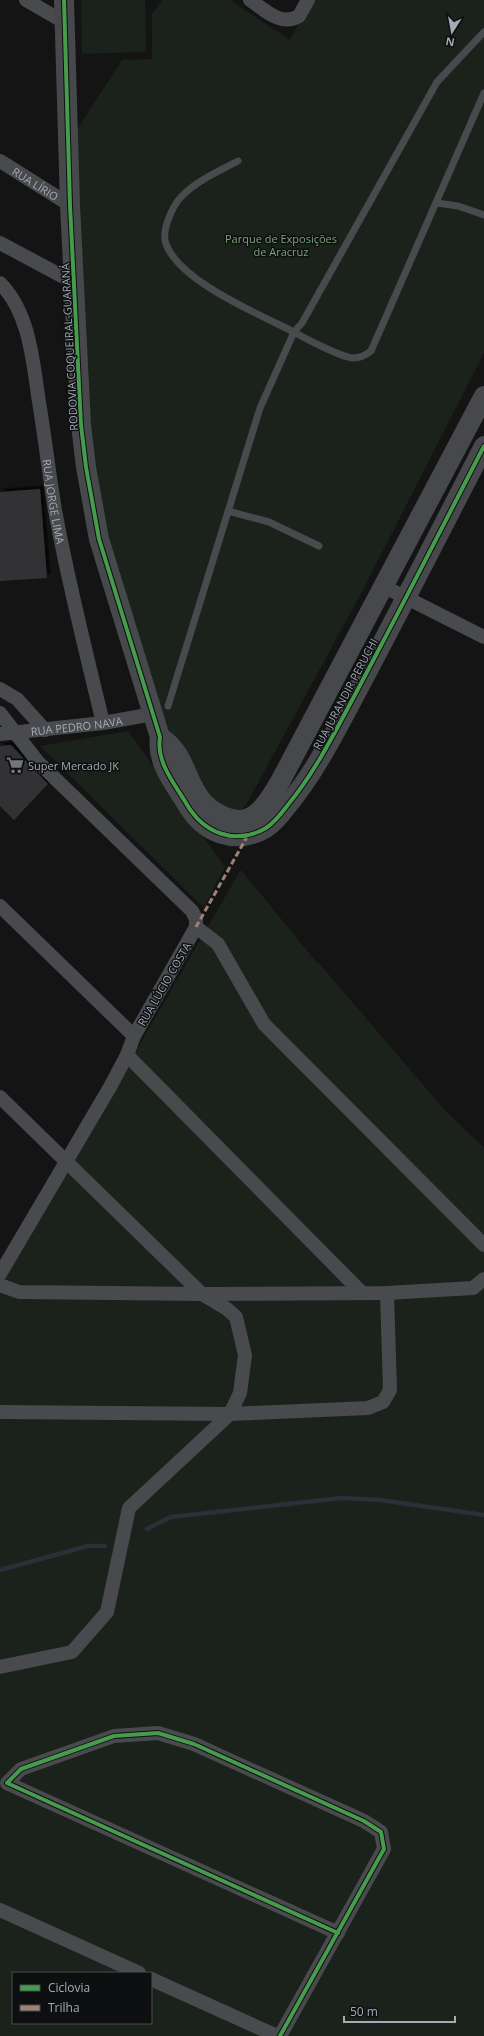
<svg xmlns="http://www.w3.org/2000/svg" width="484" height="2036" viewBox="0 0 484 2036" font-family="'Open Sans',sans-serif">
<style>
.green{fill:#1a221b;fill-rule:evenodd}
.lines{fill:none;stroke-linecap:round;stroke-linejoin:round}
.stream{stroke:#273137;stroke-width:4.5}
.building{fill:#333335;filter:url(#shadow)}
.lane{stroke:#484a4d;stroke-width:7}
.street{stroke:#484a4d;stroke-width:14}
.secondary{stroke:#46484c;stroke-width:20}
.quiet{stroke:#9e8076;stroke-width:3;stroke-dasharray:6 3;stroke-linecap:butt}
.cycleway-casing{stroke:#0e0f10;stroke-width:6}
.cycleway{stroke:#469c4c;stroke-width:4}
.labels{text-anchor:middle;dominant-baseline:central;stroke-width:3;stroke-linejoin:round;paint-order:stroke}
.street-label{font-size:11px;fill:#a4abb7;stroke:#0e0f10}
.park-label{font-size:11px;fill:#7aa479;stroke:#0e0f10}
.poi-label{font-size:11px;fill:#a4abb7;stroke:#0e0f10;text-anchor:start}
</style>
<defs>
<filter id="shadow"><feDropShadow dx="3.5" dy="-3.5" stdDeviation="0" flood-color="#0009"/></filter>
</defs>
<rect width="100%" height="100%" fill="#141414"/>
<path class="green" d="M81,0h64l1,52 -64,2z
M162,0h68l60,40 21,-40h173v353l-120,235 -118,217 -9,10 -20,2 -60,-95 -67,-236 -17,-350 49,-76 30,-1v-45z
M128,731l97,136 -21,41 -164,-162z
M240,871h2l76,93 1,-1 123,144 42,41v888h-484v-750zM13,1973h138v50h-138z"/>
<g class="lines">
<path class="stream" d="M147,1529l24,-12 170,-19 39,2 104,15
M0,1570l88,-24h17"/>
</g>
<path class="building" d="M40,489l7,89 -47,3v-89z
M11,745l37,39 -34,36 -14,-14v-60z"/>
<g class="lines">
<path class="lane" d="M484,32l-47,50 -135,241 -8,9c12,7 47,25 59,26 7,0 13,-3 18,-7l113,-258
M437,203l21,3 26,9
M228,511l41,11 50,24
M168,706l92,-298 34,-76c-35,-18 -114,-50 -128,-88 -5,-13 6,-37 15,-47 15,-16 38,-26 57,-36"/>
<g class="street">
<path d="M26,0l38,22"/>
<path d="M250,0c15,10 31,27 49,16l9,-16"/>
<path id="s1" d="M0,161l70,44"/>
<path d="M0,243l75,40"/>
<path id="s2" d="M0,283c30,30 33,80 39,119 6,36 10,72 16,108 13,72 31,142 48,213"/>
<path d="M383,586l101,51"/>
<path d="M0,689l17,10 28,31"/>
<path d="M0,713l38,49 154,149 4,8v8l-62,109 -7,19 -17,32 -110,187"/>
<path id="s3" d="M0,734l103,-11 50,-9"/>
<path d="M0,906l134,130"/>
<path d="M196,927l22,17 46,80 220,221"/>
<path d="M127,1055l235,238"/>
<path d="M0,1097l202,197 25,15 9,8 9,38 -5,38 -10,21 -101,94 -22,104 -35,40 -72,15"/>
<path d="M0,1285l19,7 183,2 185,-1 86,-5 11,-9"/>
<path d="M0,1412l230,2 138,-6 15,-6 7,-12 -3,-97"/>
<path d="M0,1910l139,63"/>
<path d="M151,1979l126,57"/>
<path d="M280,2036l104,-187 -3,-17 -17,-11 -170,-77 -36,-11 -44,3 -93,33 -14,14 331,150"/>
</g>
<path class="secondary" d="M64,0l6,205 11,220 5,42 13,72 61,198c-4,25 14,46 26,66 17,30 49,43 80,25 9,-6 15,-14 21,-22 29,-35 49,-76 70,-115 43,-81 85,-163 127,-245
M160,737c24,15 24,38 39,60 6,9 16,16 26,20 29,13 44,-17 56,-37l203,-384"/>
<path class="quiet" d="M196,927l52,-92"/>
<g class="cycleway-casing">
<path id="cycleway" d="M64,0l6,205 11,220 5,42 13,72 61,198c-4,25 14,46 26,66 17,30 49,43 80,25 9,-6 15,-14 21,-22 29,-35 49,-76 70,-115 43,-81 85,-163 127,-245
M280,2036l104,-187 -3,-17 -17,-11 -170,-77 -36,-11 -44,3 -93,33 -14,14 331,150"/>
</g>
<use href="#cycleway" class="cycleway"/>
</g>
<defs>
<g id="supermarket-bare" transform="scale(1.38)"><path d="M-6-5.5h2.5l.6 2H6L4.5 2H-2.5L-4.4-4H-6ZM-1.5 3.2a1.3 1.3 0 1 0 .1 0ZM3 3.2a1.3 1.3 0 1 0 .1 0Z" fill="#72767e" stroke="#0e0f10" stroke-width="2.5" paint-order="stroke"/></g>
</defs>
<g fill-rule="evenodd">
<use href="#supermarket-bare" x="15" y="765"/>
</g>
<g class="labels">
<g class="street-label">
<text stroke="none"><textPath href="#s1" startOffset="42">RUA LÍRIO</textPath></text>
<text transform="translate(69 347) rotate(-93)">RODOVIA COQUEIRAL-GUARANÁ</text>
<text stroke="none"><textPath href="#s2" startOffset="228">RUA JORGE LIMA</textPath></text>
<text transform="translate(345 694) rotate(-62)">RUA JURANDIR PERUCHI</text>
<text stroke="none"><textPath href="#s3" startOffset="77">RUA PEDRO NAVA</textPath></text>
<text transform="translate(164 984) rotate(-60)">RUA LÚCIO COSTA</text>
</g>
<g class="park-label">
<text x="281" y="238">Parque de Exposições<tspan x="281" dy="13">de Aracruz</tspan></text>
</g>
<g class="poi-label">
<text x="28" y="765">Super Mercado JK</text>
</g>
</g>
<rect x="12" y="1972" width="140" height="52" fill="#0e0f10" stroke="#4a4d53"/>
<rect x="20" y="1985" width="20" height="6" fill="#469c4c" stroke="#4a4d53"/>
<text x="48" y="1992" font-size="12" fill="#a4abb7">Ciclovia</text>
<rect x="20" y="2005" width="20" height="6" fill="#9e8076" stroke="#4a4d53"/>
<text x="48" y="2012" font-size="12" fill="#a4abb7">Trilha</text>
<g transform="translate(452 32) rotate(191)" stroke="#0e0f10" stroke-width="3" paint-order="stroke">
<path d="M0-3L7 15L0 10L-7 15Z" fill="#a4abb7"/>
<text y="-6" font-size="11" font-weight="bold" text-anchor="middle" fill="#a4abb7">N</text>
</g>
<path d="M344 2016v6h111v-6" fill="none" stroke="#a4abb7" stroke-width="2"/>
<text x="350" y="2016" font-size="12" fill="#a4abb7" stroke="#0e0f10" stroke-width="3" paint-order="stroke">50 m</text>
</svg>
